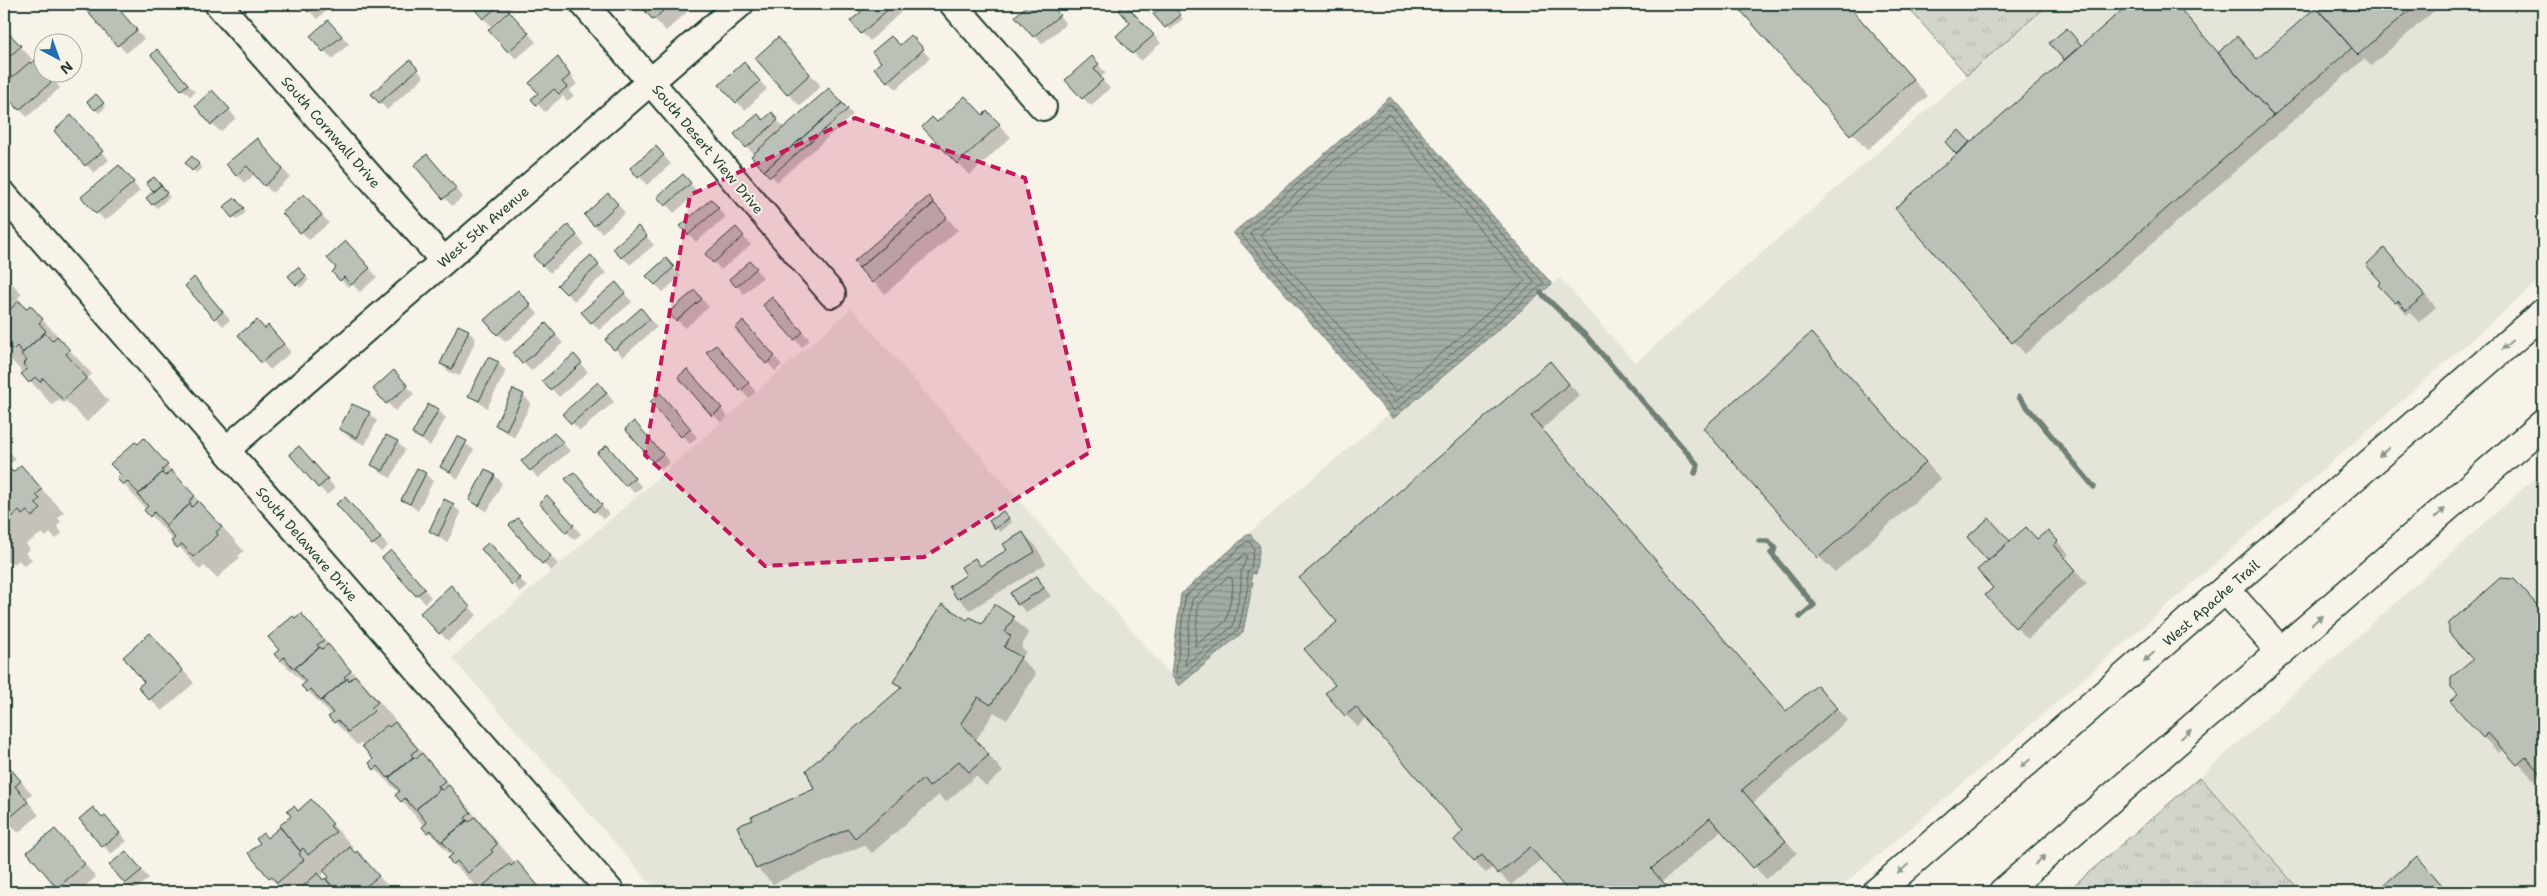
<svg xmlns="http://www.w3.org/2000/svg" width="2547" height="896" viewBox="0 0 2547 896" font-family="'Shantell Sans',sans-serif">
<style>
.built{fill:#e5e4d9}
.grass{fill:url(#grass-tufts);stroke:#79897f}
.water{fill:url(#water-rules);stroke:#6f8077}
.shadow{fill:#0003;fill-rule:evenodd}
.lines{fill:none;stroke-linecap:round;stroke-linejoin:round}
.shore{stroke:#546a60;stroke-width:1}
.stream{stroke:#6f8077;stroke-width:5.5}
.building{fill:#bbc1b6;stroke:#1f3d34}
.minor-casing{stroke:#1f3d34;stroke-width:30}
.major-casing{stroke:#1f3d34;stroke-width:31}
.minor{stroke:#f7f3e8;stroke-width:26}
.major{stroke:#f7f3e8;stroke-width:28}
.oneway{fill:#8b988e}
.marked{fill:#c2185b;fill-opacity:0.2;stroke:#c2185b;stroke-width:4;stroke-dasharray:10 6;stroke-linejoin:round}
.labels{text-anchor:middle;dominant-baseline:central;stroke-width:4;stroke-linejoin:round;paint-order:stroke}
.street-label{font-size:14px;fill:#1f3d34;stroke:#f7f3e8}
</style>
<defs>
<pattern id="grass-tufts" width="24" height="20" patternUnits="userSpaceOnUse" patternTransform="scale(1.25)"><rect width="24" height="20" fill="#d3d5ca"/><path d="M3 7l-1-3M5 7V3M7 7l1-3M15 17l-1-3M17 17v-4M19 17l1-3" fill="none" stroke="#b5b8ae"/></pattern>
<pattern id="water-rules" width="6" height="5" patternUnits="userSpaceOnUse" patternTransform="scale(1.25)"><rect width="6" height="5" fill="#a4ada3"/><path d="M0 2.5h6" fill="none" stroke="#858e86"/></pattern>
</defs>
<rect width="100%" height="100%" fill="#f7f3e8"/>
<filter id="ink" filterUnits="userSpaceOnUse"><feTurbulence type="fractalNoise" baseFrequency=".02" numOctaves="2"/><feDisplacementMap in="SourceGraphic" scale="10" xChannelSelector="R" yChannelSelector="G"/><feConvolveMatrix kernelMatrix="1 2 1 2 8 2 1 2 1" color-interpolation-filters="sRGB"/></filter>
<g filter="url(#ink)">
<path class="built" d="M2049,4h494v273l-548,479 -160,136h-1177l-206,-234 400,-350 328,378 73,-104h-2l1,-9 3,1 5,-28 -11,-13 139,-119 6,5 166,-141 75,85z
M2543,471v421h-242l-101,-115z"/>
<path class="grass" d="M1905,4h144l-82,71z
M2200,777l101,115h-235z"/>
<path class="water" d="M1390,97l162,187 -159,135 -160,-186z
M1249,533l11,13 -5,28 -3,-1 -1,9h2l-10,50 -64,54 -8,-11 10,-81z"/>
<path class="shadow" d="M96,4h18l30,35 -18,14 -38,-43z
M303,4h31l-17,15z
M471,4h45l-25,22z
M640,4h56l-30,27z
M859,4h34l8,8 -31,29 -8,-8v-21l-5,-6z
M1031,4h19l16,20 -24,20 -25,-28z
M1081,4h10l-5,5z
M1126,4l35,39 -20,18 -24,-25 15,-13 -12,-13z
M1167,4h3l13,15 -13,11 -15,-16z
M1187,4h10l-3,4z
M1736,4h111l81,92 -61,54z
M2131,4h45l43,50 38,6 61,-53 -3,-3h127l-71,62 -7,-7 -339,295 -129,-146 62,-54 -11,-12 12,-11 11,13 96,-84 -15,-17 19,-10 11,13z
M517,21l19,21 -20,17 -26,-29z
M4,29l28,30 -3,3 3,3 4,-4 6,6v5h5l13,16 -33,29 -23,-25z
M336,29l13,15 -17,15 -21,-23z
M50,36l6,6h-7l-3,-3z
M918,45l12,13 -34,31 -20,-21 24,-22z
M790,51l31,35 -21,20 -12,-12z
M1092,58l14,15 -6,5 10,10 -19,18 -8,-8z
M165,59l30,33 -5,4 -8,-7z
M558,59l19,25 -8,7 5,5 -7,5 -4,-5 -18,16 -8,-8 2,-11z
M410,62l14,15 -37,33 -7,-8z
M751,72l16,17 -22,21 -8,-8z
M829,90l24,25 -76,67 -30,-35 16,-26 8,-7 14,14z
M96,96l10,11 -7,6 -10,-11z
M220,99l16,19 -16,14 -23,-26z
M987,113l24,24 -41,38 -46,-48 60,-10z
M79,125l30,35 -15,13 -38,-42z
M264,147l26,30 -18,16 -17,-19 -10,9 -8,-8z
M656,147l15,17 -24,21 -15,-17z
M192,158l10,10 -6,5 -9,-10z
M434,163l29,34 -11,9 -36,-41z
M126,174l14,17 -35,30 -22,-24z
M683,176l15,16 -24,21 -15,-16z
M157,182l13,15 -13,11 -9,-10 8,-6 -8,-9z
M235,199l11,13 -9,8 -4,-3z
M711,201l15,16 -30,25 -7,-8z
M616,202l9,11 -23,20 -8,-8z
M312,204l17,19 -20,17 -25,-27z
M938,208l20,22 -73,64 -30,-32z
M736,229l15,16 -30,25 -7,-8z
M576,234l8,10 -34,29 -8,-8z
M646,236l8,9 -24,20 -15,-16z
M2384,249l52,58 -17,15 -9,-9 -3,2 -27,-30 3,-3z
M354,250l23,27 -17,15 -8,-8 -3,4 -8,-8 -3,-12z
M666,260l15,16 -18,16 -8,-8z
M750,263l13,14 -19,17 -7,-8z
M598,265l8,8 -32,28 -8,-8z
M298,268l11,12 -9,8 -11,-12z
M4,275l18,19 -4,4 7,8 -1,2 2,2 4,-3 35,36 -1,1 28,30 -4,4 21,23 -22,21 -21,-21 -3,2 -4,-4 -7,6 -48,-53z
M187,286l15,1 28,33 -7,6z
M623,292l9,10 -33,28 -16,-18z
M695,292l14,15 -24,21 -15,-15z
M525,300l13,14 -32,28 -8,-8z
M780,306l30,34 -8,7 -8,-8z
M649,318l8,9 -34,30 -17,-17z
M736,328l15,2 31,35 -7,6z
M265,330l11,5 15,17 -21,18 -30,-34z
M468,331l8,8 -16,37 -11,-4 -8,-8z
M554,333l9,10 -32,28 -17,-18z
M1811,334l130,145 -106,93 -16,-15z
M723,354l33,38 -8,6 -7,-8z
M574,356l14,16 -29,25 -15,-16z
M1550,362l30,34 -38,33 245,283 30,-26 31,34 -95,83 44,50 -31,26 -44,-49 -60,52 10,10h-101l-29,-33 -31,26 -18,-18 -7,6 -12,-11 -19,-22 10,-9 -98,-113 -9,9 -12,-12 -10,-30 2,-63z
M498,363l8,8 -19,37 -17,-12z
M680,377l15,1 33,39 -7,6z
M402,380l12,14 -19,17 -21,-22z
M606,392l8,10 -34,29 -16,-17z
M523,395l8,8 -17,35 -18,-13z
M652,402l15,1 30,34 -7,7z
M438,410l8,8 -16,28 -16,-12z
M369,413l8,8 -12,24 -16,-8 -8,-8z
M634,422l36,40 -8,7 -36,-40z
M458,438l16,12 -16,29 -16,-13z
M144,440l100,111 -6,5 2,2 -23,20 -13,-12 -4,4 -81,-91 19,-33z
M397,442l8,8 -14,28 -10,-5 -8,-8z
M562,442l8,9 -32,27 -7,-8z
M4,445l12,14 -8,7 6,7 6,-6 44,45 -6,6 3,4 -4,4 5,7 -6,6 -6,-6 -4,4 -4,-4 -16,11 4,5 -5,4 7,6 -8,7 -5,-6 -5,4 -4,-3 -6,3z
M599,453l15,2 28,32 -8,6z
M307,455l28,33 -8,7 -8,-8z
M425,474l8,7 -15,30 -16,-12z
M495,476l7,7 -15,29 -16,-12z
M567,479l14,2 28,33 -6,5z
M453,505l8,8 -14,30 -17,-12z
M555,505l26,29 -7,6 -7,-8z
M352,506l36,40 -7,6 -8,-8z
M1007,516l5,6 -12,10 -9,-11z
M518,519l40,45 -7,7 -8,-8z
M1993,523l17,19 28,-2 10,-8 21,22 -4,4 22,25 -59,56 -12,-12 -22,-39 -5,-27z
M1023,533l12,12 11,19 -76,46 -12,-12 -8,-12 17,-10 8,-16 7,7 27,-17z
M496,552l31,35 -7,5 -7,-8z
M384,558l15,2 32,37 -6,6z
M1036,577l15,19 -25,16 -8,-8z
M2513,580l24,25 6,-6v176l-2,-2 -7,7 -30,-32 -5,5 -16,-16 -23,-43z
M458,595l19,20 -29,26 -27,-28z
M301,614l77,86 138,164 29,28h-57l-8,-8 -3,3 -23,-23 -4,-6 2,-1 -50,-56 -3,-8 -24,-24v-9l-11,-14 -3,-3 -4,2 -22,-23 -3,-6 -24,-25 -3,-7 -25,-24 1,-9 14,-32z
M1013,618l16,15 -8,14 5,5 -5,7 15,15 -29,46 -13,-8 -18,28 27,32 -17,14 -10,-10 -30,26 -7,-7 -67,58 -8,-8 -91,39 -16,-16 58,-78 86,-101 -7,-7 74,-60 15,4z
M150,635l32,35 -28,23 2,2 28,-24 10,12 -32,28 -12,-12 -4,-17z
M4,762l28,32 -6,5 13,16 -21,18 -14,-16z
M311,801l43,47 -2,1 4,5 38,38h-109l-15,-15 -21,-24zM325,871l6,6 -7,3 -3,-3z
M80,819h23l10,6 14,16 -16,13z
M55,830l41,47 -18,15h-14l-35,-40z
M126,853l23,25 -15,13 -8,-8z
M2417,858l31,34h-70z"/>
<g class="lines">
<path class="shore" d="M1387,105h4l153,178 -150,128 -153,-177z
M1389,114l146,168 -140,120 -145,-168z
M1388,124l137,157 -129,111 -136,-157z
M1247,542h3l4,7 -3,19 -4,5 1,13 -9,43 -60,49 -3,-5 9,-76z
M1245,554l2,3 -6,15v15l-8,39 -48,39 7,-65z
M1228,577l4,1 1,10 -7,33 -31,25 3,-42z"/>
<path class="stream" d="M1541,293l46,44 111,128 -3,8
M2019,397l75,90
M1759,541h9l7,6 -2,7
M1771,553l43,52 -14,12"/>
</g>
<path class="building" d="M94,4h20l23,26 -20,16 -31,-36z
M301,4h17l-10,8z
M470,4h30l-17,15z
M639,4h32l-18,16z
M857,4h37l-33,30 -11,-13 11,-9 -6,-6z
M1029,4h21l10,11 -27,22 -18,-21z
M1125,4l29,31 -22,19 -16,-18 14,-13 -11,-13z
M1165,4h6l10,11 -16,13 -12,-14z
M1735,4h112l67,76 -64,55z
M2129,4h47l97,112 -261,227 -117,-135z
M2313,4h104l-59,51z
M2316,7l36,41 -79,68 -55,-63 19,-17 20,23z
M509,11l20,22 -21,19 -20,-22z
M328,20l14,16 -19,16 -13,-16z
M4,28l17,18 -17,16z
M2067,28l14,17 -17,15 -15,-17z
M50,35l4,4 -6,3 -3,-3z
M911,35l13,14 -37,33 -13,-14 7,-6 -9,-10 19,-16 9,9z
M778,37l32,37 -23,21 -32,-37z
M157,49l31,35 -7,6 -30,-35z
M1092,56l7,8 -5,5 9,11 -21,19 -17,-19z
M558,57l12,18 -8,7 5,5 -8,7 -5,-5 -18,16 -5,-6 7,-6 -9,-10z
M36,59l6,8v5h5l7,8 -35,30 -15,-16v-10l26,-22 2,1z
M410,60l8,9 -39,34 -8,-9z
M744,62l16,19 -24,22 -17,-18z
M829,88l13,15 -78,68 -13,-15z
M212,90l18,19 -19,16 -16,-19z
M96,94l8,9 -9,7 -8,-8z
M965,96l18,19 4,-4 13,13 -43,40 -35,-37 10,-10 5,5z
M842,103l6,6 -78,68 -6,-6z
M772,112l6,8 -32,28 -12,-14 24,-20 5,6z
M71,115l32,36 -18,15 -31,-35z
M1959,130l11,12 -14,12 -11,-12z
M257,138l26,31 -19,17 -17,-20 -11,10 -10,-12z
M656,146l8,9 -26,23 -8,-10z
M427,154l29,34 -13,11 -29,-34z
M192,156l7,8 -7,7 -7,-8z
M119,165l15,17 -38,32 -15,-17z
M683,174l8,9 -26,23 -8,-9z
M154,177l7,8 -8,6 -7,-8z
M161,185l6,8 -15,12 -6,-7z
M608,193l10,11 -24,22 -10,-11z
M304,194l18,21 -22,18 -18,-20z
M929,196l5,7 -75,65 -6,-6z
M235,198l9,10 -12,10 -9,-11z
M711,199l8,9 -31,27 -8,-9z
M934,203l13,14 -75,66 -13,-15z
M568,225l9,10 -35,31 -9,-10z
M638,226l9,10 -26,22 -8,-10z
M736,227l8,9 -31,27 -8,-9z
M346,241l24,27 -19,17 -7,-8 -4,4 -8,-9 4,-4 -9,-10z
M2384,248l41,47 -19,16 -8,-10 -3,2 -17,-18 3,-3 -15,-17z
M591,255l8,10 -33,29 -9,-9z
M666,258l8,9 -19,18 -9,-9z
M750,261l7,7 -21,19 -7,-8z
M298,267l8,9 -10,9 -8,-9z
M194,277l29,35 -9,7 -29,-33z
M616,282l9,11 -34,30 -10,-11z
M518,290l13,15 -34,30 -13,-15z
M695,290l7,9 -26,22 -8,-8z
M772,297l31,35 -9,8 -31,-35z
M19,301l7,8 4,-4 13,14 -4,4 7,8 -23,22 -6,-7 -4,4 -4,-4 -5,5v-36z
M641,308l9,11 -36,31 -9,-10z
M257,320l8,9 3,-4 16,19 -23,19 -23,-28z
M743,321l32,35 -9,8 -31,-36z
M546,323l10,12 -34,29 -9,-11z
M458,325l11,5 -17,39 -12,-5z
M45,333l7,8 5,-5 13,14 -4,4 21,24 -24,22 -20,-22 -3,4 -5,-5 -6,6 -8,-9 6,-5 -4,-5 4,-3 -6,-7z
M1811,333l115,129 -108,96 -115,-130z
M716,345l33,38 -9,8 -34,-39z
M574,354l8,9 -32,27 -8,-9z
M488,357l11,5 -20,39 -11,-5z
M1550,361l19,23 -38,32 255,295 31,-26 20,23 -95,82 44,51 -33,27 -43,-50 -59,51 21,23h-103l-39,-45 -32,27 -16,-19 -9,7 -19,-22 9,-9 -107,-124 -11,9 -20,-23 10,-8 -31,-36 33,-27 -38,-44z
M687,369l35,39 -10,8 -34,-39z
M394,370l14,16 -22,18 -13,-15z
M598,382l9,11 -36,31 -9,-10z
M513,389l11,5 -18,37 -11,-6z
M660,393l31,36 -10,8 -31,-35z
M352,404l18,8 -13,26 -18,-9z
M428,404l11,5 -17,30 -10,-5z
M634,421l29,33 -10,8 -28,-33z
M554,433l9,9 -33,29 -9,-10z
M386,435l12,6 -15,30 -12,-6z
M457,436l10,5 -17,31 -10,-5z
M144,438l24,27 -6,5 1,2 -24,22 -12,-13 -4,4 -6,-6 4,-4 -11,-11 25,-22 3,2z
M607,445l28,33 -10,8 -28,-33z
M299,446l29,33 -10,9 -29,-34z
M21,465l21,24 -6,6 4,4 -5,4 6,6 -9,8 -5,-6 -5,4 -3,-4 -7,6 -8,-9v-36l5,-4 4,4z
M417,468l9,5 -16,31 -9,-4z
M485,469l10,6 -16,31 -10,-6z
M171,470l24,26 -6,5 2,2 -25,22 -12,-13 -4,5 -6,-7 4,-4 -10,-11 24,-22 3,3z
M574,472l28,33 -8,7 -29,-33z
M547,495l27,30 -8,8 -27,-30z
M345,497l36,41 -9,7 -36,-41z
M444,499l10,5 -16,32 -9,-5z
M198,501l24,26 -6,5 2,3 -25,22 -11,-13 -5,4 -6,-7 4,-3 -10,-12 25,-22 2,3z
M4,508l7,7 -7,6 4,4 -4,4z
M1003,511l6,7 -14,11 -6,-8z
M518,518l33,38 -9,8 -33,-39z
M1989,518l21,23 -22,20 -21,-24z
M2026,527l11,12 11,-9 10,11 -4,4 22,25 -61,58 -30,-33 8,-7 -16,-18z
M4,530l6,6 -6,6z
M1023,532l12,20 -78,47 -8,-13 17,-11 -5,-8 14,-9 5,8 27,-16 -4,-6z
M489,542l31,36 -8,7 -31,-36z
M391,550l34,39 -9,7 -34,-38z
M1037,576l7,12 -27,17 -7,-12z
M2500,578l14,1 22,25 7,-7v180l-17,-20 -9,8 -29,-32 -5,5 -33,-37 8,-7 -7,-7v-10l22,-17 -24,-27v-10z
M451,585l19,22 -31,27 -19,-21z
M942,604l25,16 3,-3 12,7 12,-20 20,13 -9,15 6,4 -7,11 17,10 -30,48 -13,-8 -17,26 28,32 -20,17 -10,-11 -30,26 -6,-8 -68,59 -7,-9 -92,40 -19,-43 16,-6 -2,-3 63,-28 -8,-19 96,-83 -9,-5z
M301,613l23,27 -7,5 2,3 -25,21 -10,-12 -4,4 -6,-7 5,-4 -11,-13 25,-21 2,2z
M150,633l33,38 -34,29 -11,-13 6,-5 -21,-25z
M328,644l23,27 -7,6 2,2 -25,22 -10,-12 -4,3 -6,-6 5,-4 -11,-14 25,-21 2,2z
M355,675l23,27 -7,6 3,3 -26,21 -10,-12 -4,3 -6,-6 5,-4 -11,-13 26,-22 1,3z
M395,722l23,27 -7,5 2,3 -25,21 -10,-12 -4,4 -5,-7 4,-4 -11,-13 25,-21 2,2z
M422,753l23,28 -7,5 2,3 -25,21 -10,-12 -4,4 -6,-7 5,-4 -11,-13 25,-21 2,2z
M4,761l17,20 -6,5 13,16 -22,19z
M449,785l22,28 -6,5 2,3 -26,21 -10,-12 -4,3 -5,-6 5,-4 -11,-14 24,-20 3,1z
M311,799l22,25 -3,2 6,6 -28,23 -5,-7 -3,3 -21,-25 12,-10 -4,-5 7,-5 4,5z
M93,807l9,11 3,-2 15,17 -18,14 -23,-28z
M475,817l22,27 -6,6 2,2 -25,21 -11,-12 -4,4 -5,-7 5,-4 -11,-13 25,-21 2,2z
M280,827l21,25 -2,2 5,6 -27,23 -5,-7 -3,2 -21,-25 12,-10 -4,-4 7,-6 4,5z
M55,829l30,35 -28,24 -30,-36z
M350,847l5,6 2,-2 22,25 -14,11 4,5h-32l-11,-13 3,-2 -6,-7z
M126,851l16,19 -17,14 -16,-19z
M2417,856l31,36h-72z
M517,861l23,27 -5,4h-45l-6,-7 25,-21 2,2z
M318,873l5,7 2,-2 12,14h-41z"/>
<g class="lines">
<g class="minor-casing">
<path id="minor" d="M218,4l226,257
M584,4l248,290
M953,4l90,103
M4,195l607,697
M226,450l514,-446"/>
</g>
<g class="major-casing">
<path id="major" d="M2226,590l55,62
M1877,892l666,-579
M2003,892l540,-468"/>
</g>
<use href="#minor" class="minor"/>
<use href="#major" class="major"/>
</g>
<defs><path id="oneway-solid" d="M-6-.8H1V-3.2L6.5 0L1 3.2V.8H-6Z" transform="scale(1.25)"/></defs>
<g class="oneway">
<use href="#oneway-solid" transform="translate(2507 345) rotate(139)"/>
<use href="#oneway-solid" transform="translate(2384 452) rotate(139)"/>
<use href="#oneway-solid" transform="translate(2440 513) rotate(-41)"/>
<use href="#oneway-solid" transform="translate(2317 620) rotate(-41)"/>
<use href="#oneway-solid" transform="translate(2149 657) rotate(139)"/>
<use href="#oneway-solid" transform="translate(2186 734) rotate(-41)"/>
<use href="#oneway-solid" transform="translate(2026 763) rotate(139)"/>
<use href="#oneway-solid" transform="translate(2040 860) rotate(-41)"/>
<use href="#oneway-solid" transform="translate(1903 869) rotate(139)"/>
</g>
</g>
<path class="marked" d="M855,118l170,60 65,274 -166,105 -159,9 -120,-111 45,-260z"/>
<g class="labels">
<g class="street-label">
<text transform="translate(331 132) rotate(49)">South Cornwall Drive</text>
<text transform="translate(708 149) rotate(50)">South Desert View Drive</text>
<text transform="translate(483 227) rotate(-41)">West 5th Avenue</text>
<text transform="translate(307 544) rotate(49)">South Delaware Drive</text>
<text transform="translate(2211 603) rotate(-41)">West Apache Trail</text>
</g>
</g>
<rect width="2547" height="896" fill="none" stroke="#f7f3e8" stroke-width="20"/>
<rect x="10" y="10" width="2527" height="876" fill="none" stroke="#1f3d34" stroke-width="2" filter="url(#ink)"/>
<g transform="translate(58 58) rotate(139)"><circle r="24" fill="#f7f3e8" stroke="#a1aaa0"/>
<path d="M0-4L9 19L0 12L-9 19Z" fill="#1f6fb2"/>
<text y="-8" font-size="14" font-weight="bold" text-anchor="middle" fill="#1f3d34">N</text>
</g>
</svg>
